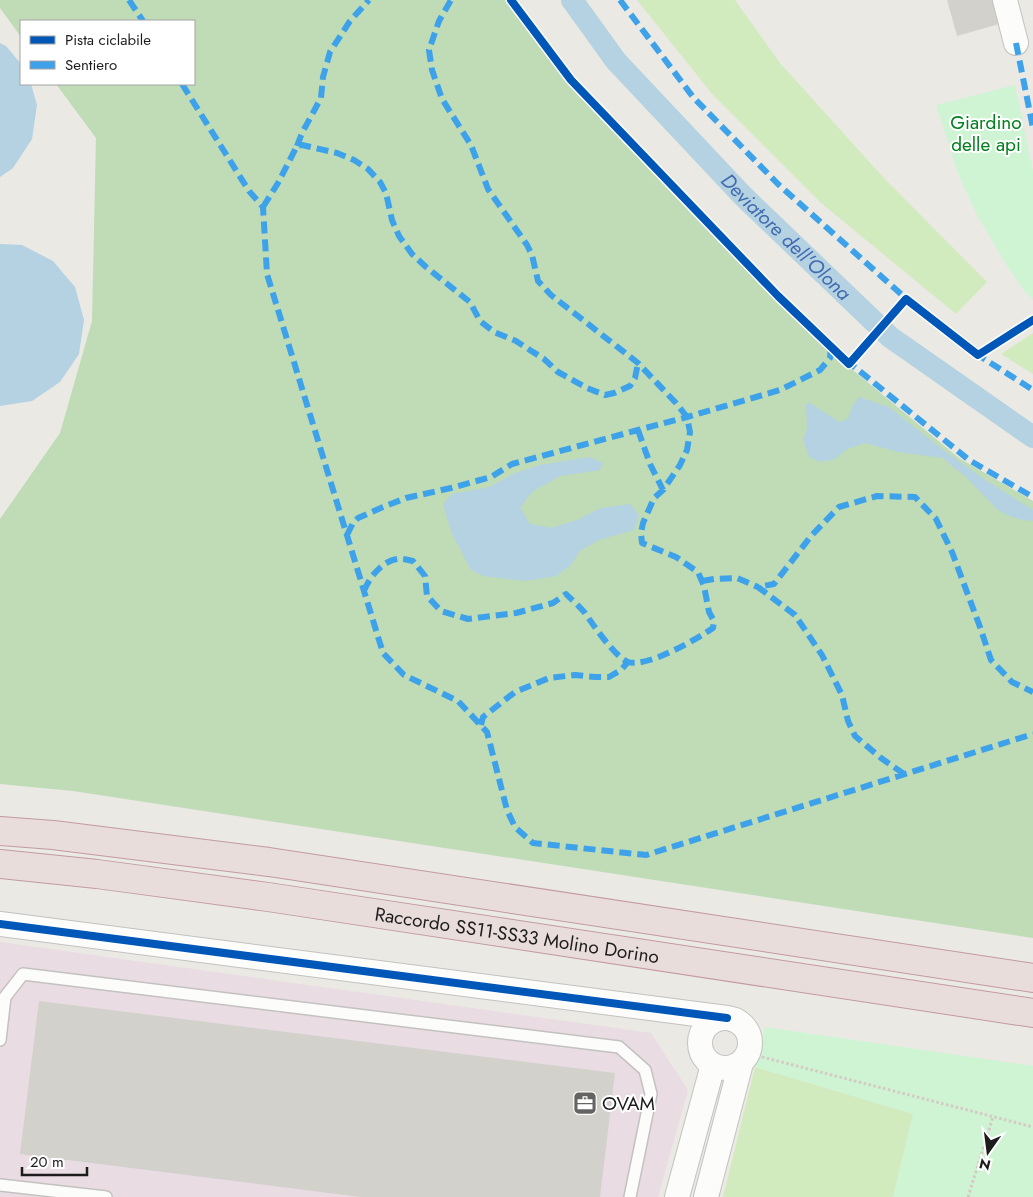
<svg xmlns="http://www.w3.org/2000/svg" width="1033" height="1197" viewBox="0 0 1033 1197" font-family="Jost,sans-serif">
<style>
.industrial{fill:#e9dce2}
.grass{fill:#d1ebbf}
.forest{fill:#bfdcb7}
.park{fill:#cef4d4}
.water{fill:#b4d2e1}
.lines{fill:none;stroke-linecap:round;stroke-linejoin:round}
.canal{stroke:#b4d2e1;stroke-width:22}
.building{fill:#d3d1cc}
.lane-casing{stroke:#c3c2c0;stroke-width:14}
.street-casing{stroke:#c3c2c0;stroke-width:26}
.highway-casing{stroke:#c29aa0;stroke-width:30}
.path{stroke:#d6c8c3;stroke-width:3;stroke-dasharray:2.5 2.5;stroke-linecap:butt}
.lane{stroke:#fcfcfb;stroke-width:11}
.street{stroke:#fcfcfb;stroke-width:24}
.highway{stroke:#e9dddc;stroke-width:28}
.quiet{stroke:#3da2ea;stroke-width:6;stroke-dasharray:12 6;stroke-linecap:butt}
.cycleway-casing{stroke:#fff;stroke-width:11}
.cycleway{stroke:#0057b8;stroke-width:8}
.labels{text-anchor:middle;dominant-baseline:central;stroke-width:4;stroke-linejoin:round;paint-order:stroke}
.park-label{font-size:19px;fill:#03801e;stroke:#fff}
.street-label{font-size:19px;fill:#1c1c1c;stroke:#fff}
.poi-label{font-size:19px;fill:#1c1c1c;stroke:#fff;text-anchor:start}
.water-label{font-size:20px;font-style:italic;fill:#426bb1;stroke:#fff}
</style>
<rect width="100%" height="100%" fill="#eae9e4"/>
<path class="industrial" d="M0,942l651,91 37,57 -30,107h-658z"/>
<path class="grass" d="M637,0h98l45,63 102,113 105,106 -31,32 -135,-111 -108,-108z
M1033,333v41l-32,-20z
M755,1067l159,47 -21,83h-170z"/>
<path class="forest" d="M0,0h505l62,83 258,264 134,111 74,43v437l-960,-147 -73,-7v-265l60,-86 32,-112 4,-183 -40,-54h138v-63h-173v16l-21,-29z"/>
<path class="park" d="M1015,85l18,86v129l-11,-12 -15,-22 -29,-49 -19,-41 -23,-71z
M765,1027l268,39v131h-140l20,-83 -158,-47z"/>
<path class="water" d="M0,43l6,3 15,18v20h10l6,21 -5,34 -19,29 -13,9z
M0,244l22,1 31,16 22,26 9,33 -5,34 -19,28 -28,19 -32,5z
M859,397l30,10 57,45 38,27 49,31v11l-11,-1 -15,-5 -10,-6 -33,-34 -11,-8 -10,-9 -45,-6 -33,-9 -18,6 -12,10 -14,3 -12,-5 -6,-18 4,-10 -1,-25 4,-1 29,19 9,-3 4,-12z
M589,457l14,6 -3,7 -40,6 -28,16 -12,16 10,16 21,4 26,-8 24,-12 29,-4 9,11 -5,15 -35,10 -19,11 -10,15 -14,10 -30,5 -43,-5 -12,-6 -19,-36 -9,-30 9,-10 37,-7 26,-14 25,-8z"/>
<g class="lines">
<path class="canal" id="s1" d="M572,0l44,61 127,135 147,141 143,100"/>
</g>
<path class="building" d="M947,0h45l7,24 -42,12z
M39,1001l576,72 -15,124h-240l-340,-43z"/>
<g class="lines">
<g class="lane-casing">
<path id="lane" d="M0,1040l5,-43 18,-23 596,73 26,23 6,24 -21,103
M0,1185l106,12"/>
</g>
<g class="street-casing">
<path id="street" d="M1005,0l11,43
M0,924l727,94
M700 1043a25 25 0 1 1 50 0a25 25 0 1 1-50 0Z
M677,1197l36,-132
M706,1197l35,-134"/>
</g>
<g class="highway-casing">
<g id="highway">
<path d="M0,831l53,4 216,27 764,116"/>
<path id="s2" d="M0,864l97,10 171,23 765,116"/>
</g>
</g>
<path class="path" d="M762,1057l271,70
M968,1197l25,-80"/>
<use href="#lane" class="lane"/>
<use href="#street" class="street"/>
<use href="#highway" class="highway"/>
<path class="quiet" d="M129,0l14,21
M620,0l73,97 86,88 131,117
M1016,43l17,85
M182,84l67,107 14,16 4,67 116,379 21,22 54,26 29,31 20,78 8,17 18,16 113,12 387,-121
M297,146l5,-13 19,-35 2,-21 7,-25 20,-31 19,-21
M263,207l15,-24 19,-37 5,-1 35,8 17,7 14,9 12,13 6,11 6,27 7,16 13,18 14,13 44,35 10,19 14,11 22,9 28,18 14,13 29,16 18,7 9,-2 16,-7 5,-8 3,-15
M975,353l58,37
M846,360l123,100 64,37
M638,430l12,34 13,26
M347,535l6,-12 5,-5 25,-11 23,-9 45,-10 40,-11 21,-13 126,-34 49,-13 93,-27 40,-20 10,-12 1,-12
M702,581l12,-2 23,-1 21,9
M364,591c5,-13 18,-30 33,-32 5,-1 11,1 16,2l12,15 2,20 14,15 27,8 48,-6 37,-10 13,-9c6,6 13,12 19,19 9,13 30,44 43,49 19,6 69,-23 85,-34l1,-7 -5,-9 -5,-26 -6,-14 -22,-15 -34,-14 -1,-10 2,-10 11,-25 9,-8 17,-25 7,-15 3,-18 -3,-15 -11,-14 -38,-40 -87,-68 -13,-14 -6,-26 -5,-10 -39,-56 -17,-44 -29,-46 -10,-29 -3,-20 10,-29 12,-21
M481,725l2,-8 32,-25 34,-14 26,-3 20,2h14l12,-7 7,-8
M904,774l-23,-16 -26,-22 -7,-15 -6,-26 -20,-40 -27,-40 -37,-28 16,-3 37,-48 28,-29 38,-11 38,1 21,22 16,33 28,75 11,33 21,22 21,10"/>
<g class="cycleway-casing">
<path id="cycleway" d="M511,0l60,80 207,216 71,68 57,-65 72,56 55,-35
M0,924l727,94"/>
</g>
<use href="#cycleway" class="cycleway"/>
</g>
<defs>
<g id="office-square" transform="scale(1.25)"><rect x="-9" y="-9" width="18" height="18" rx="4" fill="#646462" stroke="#fff"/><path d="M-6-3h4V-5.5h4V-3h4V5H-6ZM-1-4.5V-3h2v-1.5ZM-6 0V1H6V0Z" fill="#fff"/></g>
</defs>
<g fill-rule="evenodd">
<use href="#office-square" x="585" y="1103"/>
</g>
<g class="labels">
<g class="park-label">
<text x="986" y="122">Giardino<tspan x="986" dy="22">delle api</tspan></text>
</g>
<g class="street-label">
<text stroke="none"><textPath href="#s2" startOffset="522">Raccordo SS11-SS33 Molino Dorino</textPath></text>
</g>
<g class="poi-label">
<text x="602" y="1103">OVAM</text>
</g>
<g class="water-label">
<text stroke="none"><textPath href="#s1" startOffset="320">Deviatore dell'Olona</textPath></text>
</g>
</g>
<rect x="20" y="20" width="175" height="65" fill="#ffffff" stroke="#a4a4a4"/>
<rect x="30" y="36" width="25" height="8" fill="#0057b8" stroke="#a4a4a4"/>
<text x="65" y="45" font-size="15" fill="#1c1c1c">Pista ciclabile</text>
<rect x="30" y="61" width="25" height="8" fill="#3da2ea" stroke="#a4a4a4"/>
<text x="65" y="70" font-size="15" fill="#1c1c1c">Sentiero</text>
<g transform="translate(988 1152) rotate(194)" stroke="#ffffff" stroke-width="4" paint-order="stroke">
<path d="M0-4L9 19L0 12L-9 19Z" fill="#1c1c1c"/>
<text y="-8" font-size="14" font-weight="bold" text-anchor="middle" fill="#1c1c1c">N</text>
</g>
<path d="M22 1167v8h65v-8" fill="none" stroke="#1c1c1c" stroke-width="2.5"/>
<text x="30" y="1167" font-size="15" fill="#1c1c1c" stroke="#ffffff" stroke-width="4" paint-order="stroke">20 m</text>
</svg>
